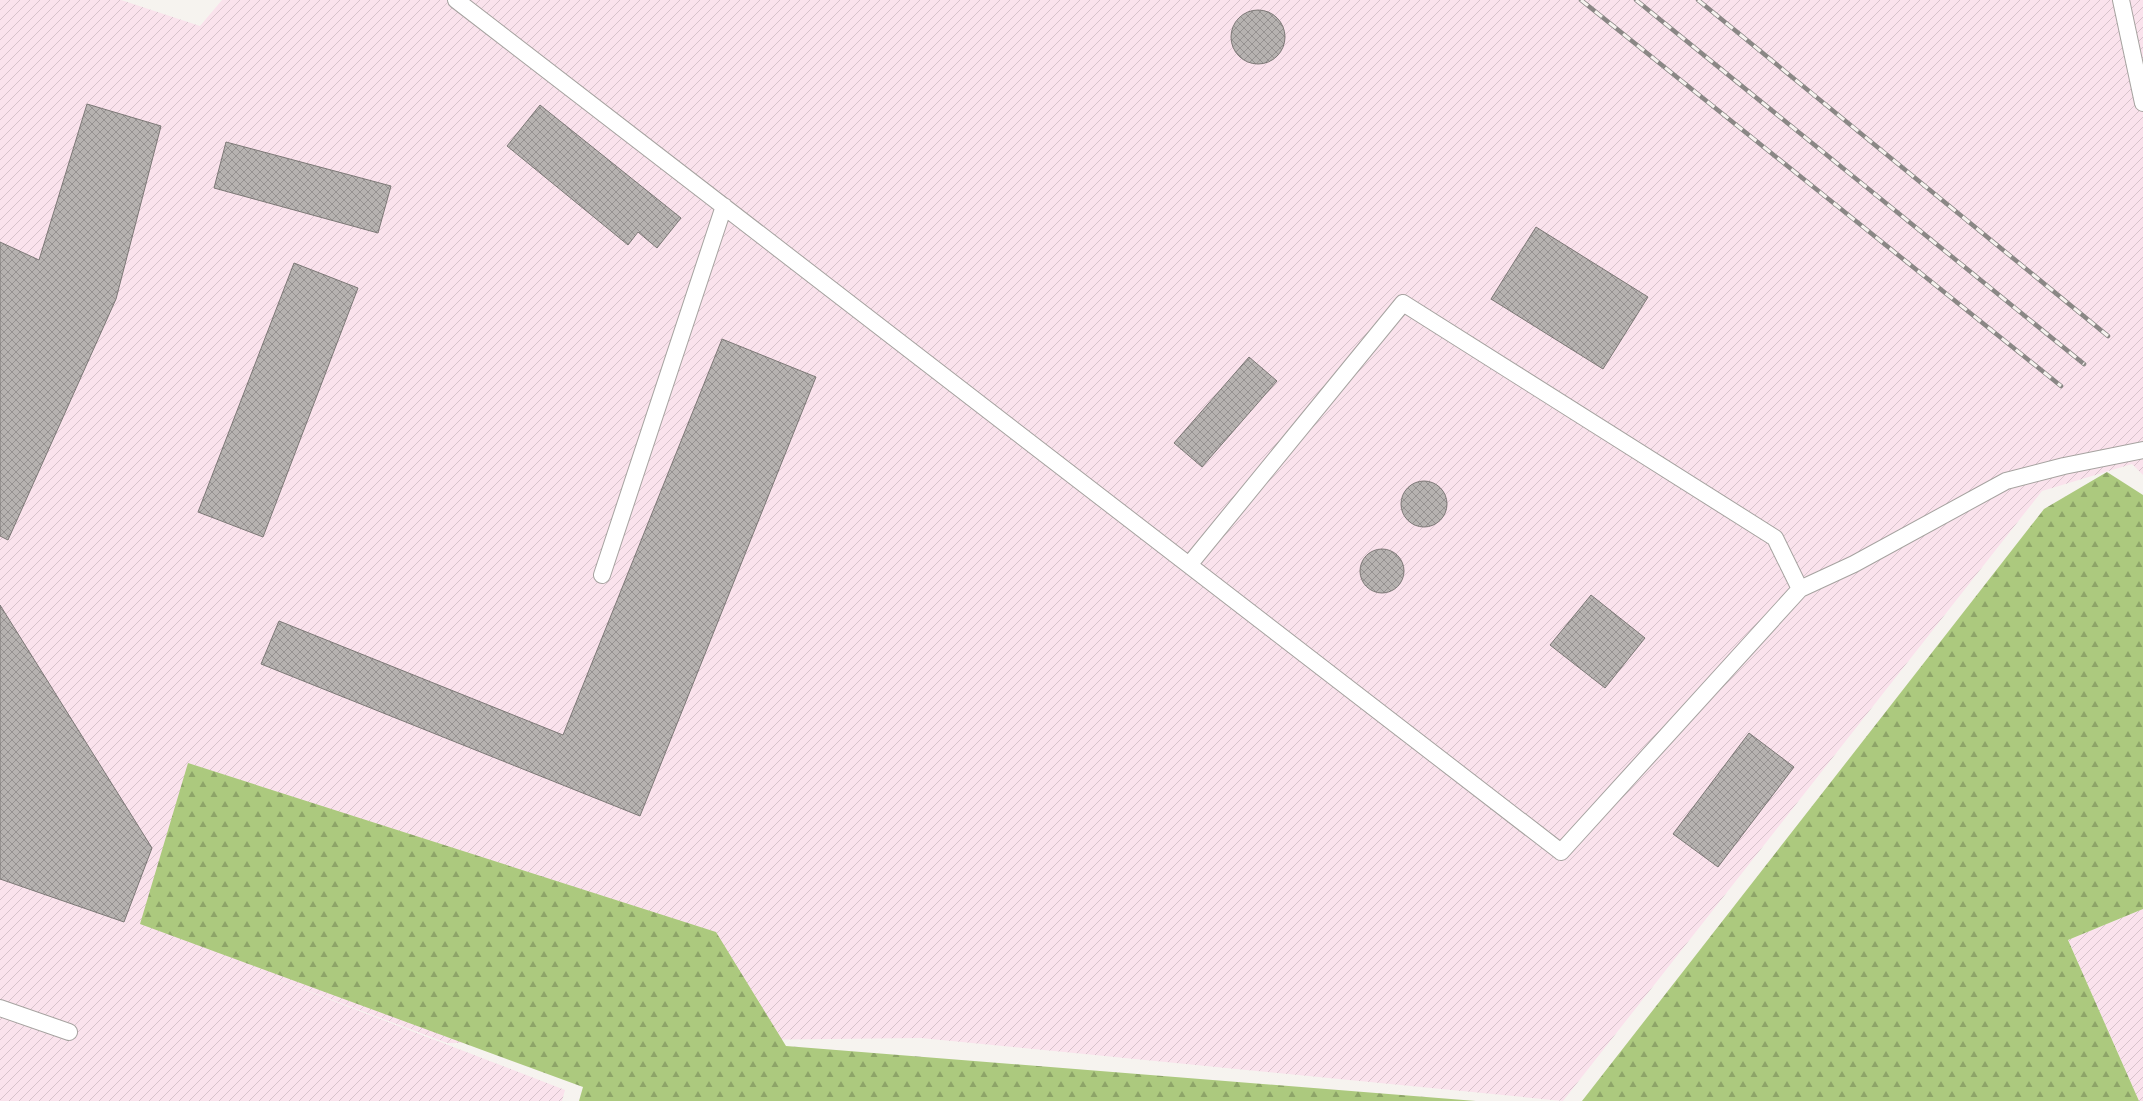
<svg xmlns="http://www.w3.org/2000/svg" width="2143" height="1101" viewBox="0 0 2143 1101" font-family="'PT Sans Narrow',sans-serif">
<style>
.industrial{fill:url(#industrial-furrows)}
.forest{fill:url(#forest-firs)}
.building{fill:url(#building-cross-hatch);stroke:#7c7876}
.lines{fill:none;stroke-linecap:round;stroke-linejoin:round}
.lane-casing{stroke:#a6a3a0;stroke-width:18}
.lane{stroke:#fff;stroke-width:16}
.rail-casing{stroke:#8a8785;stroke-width:4.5}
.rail{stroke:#f6f3ef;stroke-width:3;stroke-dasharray:9;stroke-linecap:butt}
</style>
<defs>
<pattern id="industrial-furrows" width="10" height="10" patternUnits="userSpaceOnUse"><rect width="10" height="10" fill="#fae2ec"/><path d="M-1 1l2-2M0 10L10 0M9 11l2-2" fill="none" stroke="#d7c2cb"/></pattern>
<pattern id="forest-firs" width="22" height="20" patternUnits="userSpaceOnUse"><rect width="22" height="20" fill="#acc97e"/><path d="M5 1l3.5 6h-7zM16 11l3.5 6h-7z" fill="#8da468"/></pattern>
<pattern id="building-cross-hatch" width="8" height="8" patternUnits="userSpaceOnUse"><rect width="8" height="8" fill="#b6b2b0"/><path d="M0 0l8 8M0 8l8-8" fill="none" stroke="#959190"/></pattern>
</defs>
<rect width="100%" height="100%" fill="#f6f3ef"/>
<path class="industrial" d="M0,0h121l79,26 22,-26h1921v475l-11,-11 -90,27 -479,610 -642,-63 -474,5 -210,-79 328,126 -3,11h-562z
M2143,909v192h-4l-71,-161z"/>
<path class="forest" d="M2107,472l36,23v414l-75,31 71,161h-557l462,-592z
M188,763l528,169 70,114 690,55h-897l4,-14 -443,-163z"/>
<path class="building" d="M1231 37a27 27 0 1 1 54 0a27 27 0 1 1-54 0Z
M87,104l74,22 -45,173 -108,241 -8,-4v-294l39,18z
M540,105l141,113 -24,30 -19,-16 -10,13 -121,-99z
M226,142l165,44 -13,47 -164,-45z
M1536,227l112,70 -45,72 -112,-70z
M294,263l64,25 -95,249 -65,-25z
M722,339l94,38 -176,439 -379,-152 18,-43 284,114z
M1249,357l28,24 -75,86 -28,-24z
M1401 504a23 23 0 1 1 46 0a23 23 0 1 1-46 0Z
M1360 571a22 22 0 1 1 44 0a22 22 0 1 1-44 0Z
M1591,595l54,43 -40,50 -55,-43z
M0,605l152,243 -28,74 -124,-43z
M1749,733l45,34 -76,100 -45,-33z"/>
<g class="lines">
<g class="lane-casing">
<path id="lane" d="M456,0c369,284 737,568 1105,852l239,-263 -25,-51 -372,-235 -214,262
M2121,0l22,103
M602,575l122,-369
M1800,589l54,-25 152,-83 58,-15 79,-16
M0,1008l69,24"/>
</g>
<use href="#lane" class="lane"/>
<g class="rail-casing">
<path id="rail" d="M1581,0l480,386
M1636,0l448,364
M1698,0l410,336"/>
</g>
<use href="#rail" class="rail"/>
</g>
</svg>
